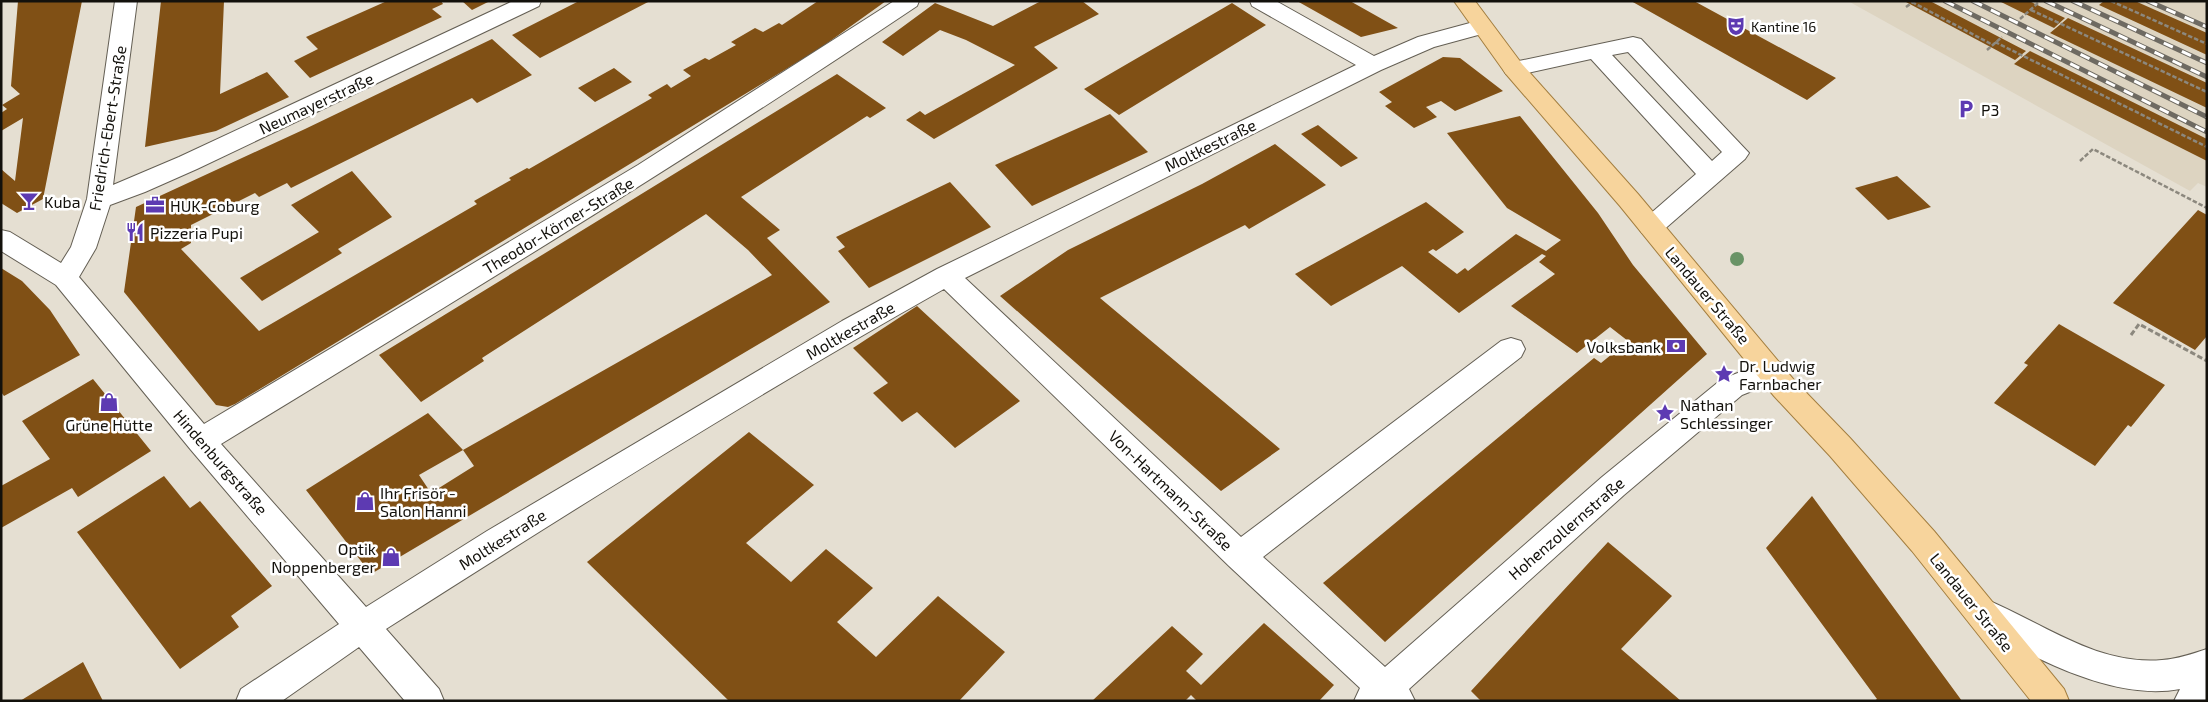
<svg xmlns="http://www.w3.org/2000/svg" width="2208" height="702" viewBox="0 0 2208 702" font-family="'Exo 2',sans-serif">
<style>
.built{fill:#ddd4c1}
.building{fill:#805015;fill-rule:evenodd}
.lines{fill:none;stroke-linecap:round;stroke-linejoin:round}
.minor-casing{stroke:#645f54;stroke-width:2}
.major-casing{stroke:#a37e3f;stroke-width:2}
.path-far1{stroke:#8c887e;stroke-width:2.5;stroke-dasharray:4.5 2;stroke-linecap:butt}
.path{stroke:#8c887e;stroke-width:3;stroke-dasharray:5.5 2.5;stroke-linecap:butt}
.minor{fill:#fff;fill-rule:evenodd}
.major{fill:#f7d49c;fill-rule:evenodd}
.rail-casing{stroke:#6e6a62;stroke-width:5}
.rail{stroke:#fff;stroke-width:3;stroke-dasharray:10;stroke-linecap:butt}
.tree{fill:#699366}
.labels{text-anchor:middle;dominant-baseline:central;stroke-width:5;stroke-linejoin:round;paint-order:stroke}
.far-poi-label{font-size:14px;fill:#13110c;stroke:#fff;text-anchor:start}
.street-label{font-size:16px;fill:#13110c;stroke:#fff}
.poi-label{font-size:16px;fill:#13110c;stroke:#fff;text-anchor:start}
</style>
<rect width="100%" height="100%" fill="#e5dfd2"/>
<path class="built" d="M1848,1h359v186l-9,-4 -8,8z"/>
<path class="building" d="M18,1h64l-39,198 -26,14 -16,-10v-34l14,12 8,-63 -22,13v-18l6,-4 -5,-4 18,-11 -9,-8z
M161,1h63l-4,93 47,-22 22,25 -73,34 -71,16z
M387,1h54l2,3 -11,5 10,8 -132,61 -16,-17 24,-12 -12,-12z
M462,1h28l-18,9z
M579,1h71l-110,57 -28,-23z
M818,1h68l-67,48 -584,355 -7,3 -12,-2 -92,-113 12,-85 169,-78 187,-90 40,36 -55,28 -5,-5 -181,90 -4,-5 -28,14 -4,-4 -64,32v18l-10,6 78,82 218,-127 -3,-3 37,-21 -2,-2 18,-10 2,1 123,-71 -4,-3 19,-11 4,4 20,-12 -8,-6 22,-12 4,2 27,-15 -5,-3 24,-14 8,4 16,-9 3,2z
M1041,1h41l17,13 -65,33 24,21 -124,71 -28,-19 14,-9 5,4 90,-50 -49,-25 -26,-10 -37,26 -21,-14 53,-39 58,23z
M1297,1h53l48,27 -37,9z
M1631,1h63l142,77 -29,22z
M1908,1h22l96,50 -11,9 -109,-58z
M1999,1h30l36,17 -11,10z
M2104,1h31l72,32v22l-108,-50z
M1232,3l34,22 -147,90 -35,-26z
M2068,18l139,65v25l-157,-75z
M2030,51l177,88v22l-193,-97z
M1443,57l17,1 43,33 -48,20 -14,-10 -15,6 11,10 -23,11 -29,-22 7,-4 -13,-10z
M614,68l18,14 -37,20 -17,-14z
M837,74l49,34 -16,10 -3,-2 -126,81 39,33 -13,8 63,64 -459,272 -65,-84 122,-77 35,37 309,-175 -24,-25 -42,-36 -224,144 2,3 -63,41 -42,-47zM463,450l11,16 -43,27 -12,-18z
M1110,114l38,38 -116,54 -37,-41z
M1520,116l78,97 35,52 74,89 -322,288 -62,-59 271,-225 7,5 27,-22 -18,-14 -33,26 -66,-47 44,-32 -16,-12 7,-6 -4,-2 -83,59 -57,-47 -71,40 -36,-32 131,-72 38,30 -28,19 -3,-2 -5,3 29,22 8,-6 3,3 48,-37 30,17 15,-11 -54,-32 -60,-75z
M1318,125l40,33 -17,9 -40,-33z
M1275,144l51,41 -77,44 -4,-4 -145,73 180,151 -59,42 -221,-195 68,-46 134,-66z
M352,171l40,46 -54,32 4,4 -80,48 -22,-23 79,-46 -28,-27z
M1897,176l34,31 -43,13 -33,-32z
M950,182l41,45 -122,61 -31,-37 7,-4 -9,-10z
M2198,210l9,5v121l-12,14 -82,-47z
M1,268l21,13 28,29 30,45 -76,41 -3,-4z
M917,306l103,95 -65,47 -38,-36 -15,10 -29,-29 15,-10 -35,-35z
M2059,324l106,61 -34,42 -3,-2 -33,41 -101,-63 34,-38 -4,-2z
M93,379l58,72 -73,46 -6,-9 -71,40v-42l49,-27 -28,-38z
M749,432l65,53 -68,58 45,39 35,-33 47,39 -36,34 39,35 62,-61 67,56 -46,49h-230l-142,-139z
M164,476l26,32 10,-7 72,85 -41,30 8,11 -59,42 -103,-137z
M1812,496l150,205h-88l3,-2 -111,-151z
M1608,542l64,54 -51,53 60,52h-200l-10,-10z
M1264,623l70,62 -15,16h-122l-6,-6 -6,6h-93l80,-75 31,28 -17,17 15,14z
M83,662l20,39h-83z"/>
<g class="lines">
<g class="minor-casing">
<path id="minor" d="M115,1h22l-24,184 66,-28 334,-156h28l-2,5 -342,163 -52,23 -35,13 -14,43 -17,29 125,147 434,-259 256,-164h25l-2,5c-228,153 -462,295 -696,438l145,163 121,-76 355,-210 95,-52 419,-204 -104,-59 -2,-5h26l98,55 44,-19 63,-17 8,2 3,5 -3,5 -55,15 -53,23 -416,208 276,259 260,-196 10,-3 10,3 4,8 -4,8 -258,200 122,110 217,-190 120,-98 50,-19 10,3 4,8 -4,8 -40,16 -118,100 -215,194 6,12h-61l6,-13 -131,-122 -285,-277c-190,107 -375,223 -558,340l53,60 5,12h-39l-46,-54 -77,54h-46l5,-12 98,-65 -148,-174 -135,-165 -55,-34v-21l9,2 51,31 10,-16 16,-48z
M1633,37l8,2 108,114 -4,6 -85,74 -9,3 -9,-3 -4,-6 4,-6 54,-47 -105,-115 -77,17 -8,-2 -3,-5 3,-5 8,-2zM1628,52l94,100 -10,9 -100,-106z
M1980,597c59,23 115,69 182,63 15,-1 30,-6 45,-11v52h-33l6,-12c-70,13 -152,-35 -211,-67l-5,-10 5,-10z"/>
</g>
<g class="major-casing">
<path id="major" d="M1454,1h21l47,63 116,130 156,186 56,58 84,93 130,158 5,12h-38l-119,-150 -82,-95 -56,-60 -154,-190 -114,-132z"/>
</g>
<path class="path-far1" d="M2111,1l96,43
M1912,2l81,43
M1906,7l7,-5
M2031,10l176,82
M2020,19l18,-16
M1995,42l212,105
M1987,50l15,-13
M2080,161l13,-12 114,59"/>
<path class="path" d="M2131,335l8,-11 68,37"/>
<use href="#minor" class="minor"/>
<use href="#major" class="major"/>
<g class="rail-casing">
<path id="rail" d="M1945,1l262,131
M1973,1l234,116
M2046,1l161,76
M2073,1l134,62
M2148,1l59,26"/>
</g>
<use href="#rail" class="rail"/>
</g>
<circle class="tree" cx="1737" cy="259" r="7"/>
<defs>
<g id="theatre-bare" transform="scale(1.5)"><path d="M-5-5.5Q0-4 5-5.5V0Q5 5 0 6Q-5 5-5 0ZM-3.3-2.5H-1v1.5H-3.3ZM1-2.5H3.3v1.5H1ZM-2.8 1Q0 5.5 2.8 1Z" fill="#5d3ab2" stroke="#fff" stroke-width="2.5" paint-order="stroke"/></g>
<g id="parking-bare" transform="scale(1.5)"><path d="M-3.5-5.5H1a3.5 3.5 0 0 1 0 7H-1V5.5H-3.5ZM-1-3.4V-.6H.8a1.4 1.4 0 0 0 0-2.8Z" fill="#5d3ab2" stroke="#fff" stroke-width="2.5" paint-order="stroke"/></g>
<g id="bar-bare" transform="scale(1.5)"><path d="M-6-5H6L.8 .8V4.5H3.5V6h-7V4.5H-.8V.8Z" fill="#5d3ab2" stroke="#fff" stroke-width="2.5" paint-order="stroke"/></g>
<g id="office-bare" transform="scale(1.5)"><path d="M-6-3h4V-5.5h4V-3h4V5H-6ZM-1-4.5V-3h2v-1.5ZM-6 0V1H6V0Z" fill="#5d3ab2" stroke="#fff" stroke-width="2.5" paint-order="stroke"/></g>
<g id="restaurant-bare" transform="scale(1.5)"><path d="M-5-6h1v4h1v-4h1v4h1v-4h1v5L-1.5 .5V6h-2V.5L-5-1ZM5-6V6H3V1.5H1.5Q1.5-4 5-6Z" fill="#5d3ab2" stroke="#fff" stroke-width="2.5" paint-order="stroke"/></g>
<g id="bank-bare" transform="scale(1.5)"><path d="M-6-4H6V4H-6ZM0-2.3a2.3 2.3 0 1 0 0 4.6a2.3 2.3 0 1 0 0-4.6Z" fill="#5d3ab2" stroke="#fff" stroke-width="2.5" paint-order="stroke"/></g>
<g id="sight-bare" transform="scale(1.5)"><path d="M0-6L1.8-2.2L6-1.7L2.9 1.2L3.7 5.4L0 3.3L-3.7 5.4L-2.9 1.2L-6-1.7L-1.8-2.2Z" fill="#5d3ab2" stroke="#fff" stroke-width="2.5" paint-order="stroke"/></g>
<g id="shop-bare" transform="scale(1.5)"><path d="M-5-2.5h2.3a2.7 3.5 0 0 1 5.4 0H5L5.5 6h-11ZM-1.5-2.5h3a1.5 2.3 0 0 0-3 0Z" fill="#5d3ab2" stroke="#fff" stroke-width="2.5" paint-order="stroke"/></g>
</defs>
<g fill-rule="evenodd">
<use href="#theatre-bare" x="1736" y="26"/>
<use href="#parking-bare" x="1966" y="109"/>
<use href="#bar-bare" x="29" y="201"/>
<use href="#office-bare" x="155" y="205"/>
<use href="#restaurant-bare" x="135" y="232"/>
<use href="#bank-bare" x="1676" y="346"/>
<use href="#sight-bare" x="1724" y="374"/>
<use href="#shop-bare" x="109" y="402"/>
<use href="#sight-bare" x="1665" y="413"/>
<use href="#shop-bare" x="365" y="501"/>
<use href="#shop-bare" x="391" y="557"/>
</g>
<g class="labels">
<g class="far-poi-label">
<text x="1751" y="26">Kantine 16</text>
</g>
<g class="street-label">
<text transform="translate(316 103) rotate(-25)">Neumayerstraße</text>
<text transform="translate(107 128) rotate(-81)">Friedrich-Ebert-Straße</text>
<text transform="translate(1210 145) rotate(-26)">Moltkestraße</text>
<text transform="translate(558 225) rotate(-31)">Theodor-Körner-Straße</text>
<text transform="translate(1708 295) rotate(50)">Landauer Straße</text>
<text transform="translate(850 330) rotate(-30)">Moltkestraße</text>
<text transform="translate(221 462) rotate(49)">Hindenburgstraße</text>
<text transform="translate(1171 490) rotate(44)">Von-Hartmann-Straße</text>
<text transform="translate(1566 528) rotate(-41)">Hohenzollernstraße</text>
<text transform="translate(502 539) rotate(-32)">Moltkestraße</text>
<text transform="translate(1972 602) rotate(51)">Landauer Straße</text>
</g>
<g class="poi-label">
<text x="1981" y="109">P3</text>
<text x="44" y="201">Kuba</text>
<text x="170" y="205">HUK-Coburg</text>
<text x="150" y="232">Pizzeria Pupi</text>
<text x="1661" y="346" text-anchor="end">Volksbank</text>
<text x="1739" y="365">Dr. Ludwig<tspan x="1739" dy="18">Farnbacher</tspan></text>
<text x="1680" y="404">Nathan<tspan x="1680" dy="18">Schlessinger</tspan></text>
<text x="109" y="424" text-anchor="middle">Grüne Hütte</text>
<text x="380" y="492">Ihr Frisör -<tspan x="380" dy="18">Salon Hanni</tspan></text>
<text x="376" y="548" text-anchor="end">Optik<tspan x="376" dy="18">Noppenberger</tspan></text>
</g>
</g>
<rect width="2208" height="702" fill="none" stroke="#13110c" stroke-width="5"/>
</svg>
